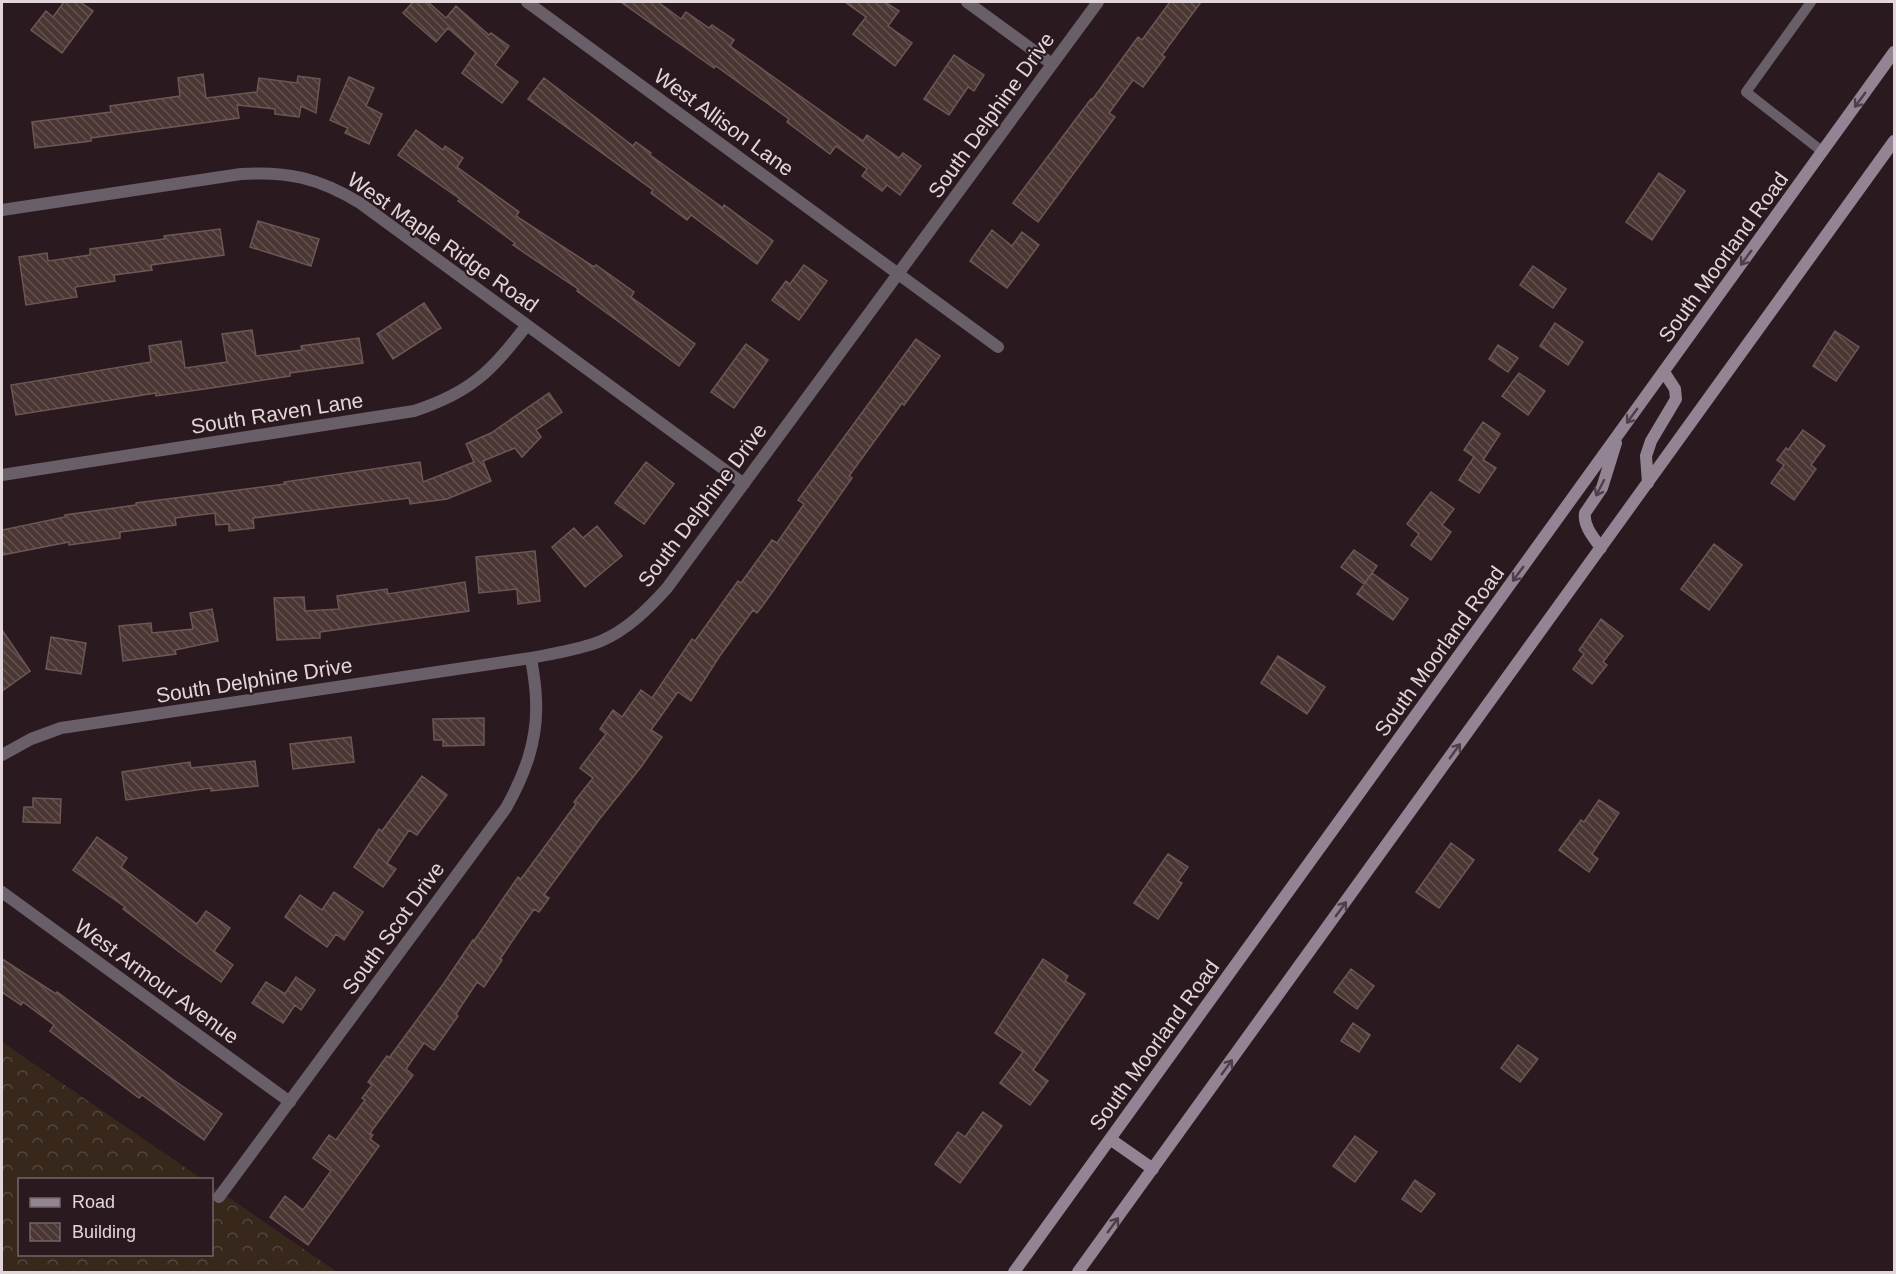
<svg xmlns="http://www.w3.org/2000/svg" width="1896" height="1274" viewBox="0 0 1896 1274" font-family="Arial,sans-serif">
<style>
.forest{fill:url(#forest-crowns)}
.building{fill:url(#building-back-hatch);stroke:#6d5755;stroke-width:1.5}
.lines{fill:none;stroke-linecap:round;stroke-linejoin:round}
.lane{stroke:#695f69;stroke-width:10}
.street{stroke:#695f69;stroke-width:12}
.secondary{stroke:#938494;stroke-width:12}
.oneway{stroke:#4f3e49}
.labels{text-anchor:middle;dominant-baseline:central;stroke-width:4.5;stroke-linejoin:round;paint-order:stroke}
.street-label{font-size:21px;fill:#e2d6da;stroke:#2b1920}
</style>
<defs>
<pattern id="forest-crowns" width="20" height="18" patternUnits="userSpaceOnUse" patternTransform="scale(1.5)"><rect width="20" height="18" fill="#38281c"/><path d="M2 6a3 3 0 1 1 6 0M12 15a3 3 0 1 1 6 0" fill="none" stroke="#54463c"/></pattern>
<pattern id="building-back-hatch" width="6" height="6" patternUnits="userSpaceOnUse" patternTransform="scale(1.5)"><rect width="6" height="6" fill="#4a3633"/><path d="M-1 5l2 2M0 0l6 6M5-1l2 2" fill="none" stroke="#645250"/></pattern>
</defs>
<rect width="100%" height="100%" fill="#2b1920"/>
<path class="forest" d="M2,1042l200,137 -182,1v74h192v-68l125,86h-335z"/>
<path class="building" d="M64,2h16l13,9 -31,42 -31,-23 15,-19 7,6z
M413,2h15l18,16 10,-12 33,29 2,-2 18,13 -14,19 23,17 -16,21 -40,-30 14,-20 -28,-25 -12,14 -33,-29z
M621,2h37l23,17 5,-7 23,16 3,-3 22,15 -4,6 133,95 4,-6 32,23 4,-5 18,13 -21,29 -13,-10 -5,6 -20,-15 5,-7 -31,-23 -6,8 -43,-32 2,-3 -73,-53 -2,2z
M845,2h40l14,9 -11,15 24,17 -17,23 -42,-32 13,-17z
M1170,2h31l-39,53 3,2 -22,30 -10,-7 -24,33 6,4 -77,105 -25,-19 78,-104 1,1 46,-63 4,3z
M954,55l30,20 -10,16 -6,-4 -19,28 -25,-16z
M203,74l3,24 51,-6 2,-14 38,5 1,-7 22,3 -4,34 -15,-7 -2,11 -24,-3v-5l-38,-4 2,13 -148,20v3l-56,7 -3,-26 79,-10 -1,-6 70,-10 -2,-18z
M349,77l25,11 -8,18 16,8 -13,30 -24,-11 3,-5 -18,-8z
M544,78l89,68 3,-4 15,11 -1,2 73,53 1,-3 49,36 -16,23 -66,-49 -4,5 -36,-27 2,-3 -125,-91z
M416,130l27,20 2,-4 18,12 -6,9 62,45 -3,4 78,51 2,-2 38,27 -3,5 64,47 -16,22 -102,-75 1,-2 -65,-44 2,-2 -57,-42 2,-2 -62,-44z
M1659,173l26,18 -33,49 -26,-18z
M258,221l61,18 -8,27 -61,-19z
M220,229l4,26 -73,10 1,5 -38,5 1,6 -40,6 2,10 -51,8 -7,-48 28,-4 1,8 42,-6v-6l75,-10 -1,-3z
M992,230l20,16 10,-14 17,13 -32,43 -37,-27z
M804,265l23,16 -28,39 -27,-20 14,-19 4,3z
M1533,266l33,23 -13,19 -33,-23z
M424,303l17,25 -48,31 -16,-25z
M1555,323l28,19 -15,23 -28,-19z
M252,330l4,26 46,-6 -1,-4 58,-8 4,25 -73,10v3l-72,11 -62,9v-3l-140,22 -5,-30 140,-23 -2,-16 32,-5 4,27 42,-6 -5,-28z
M1835,331l24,16 -23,34 -23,-15z
M916,339l24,17 -36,49 -2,-2 -53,73 3,2 -86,123 -9,12 -4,-3 -34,47 -28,44 -13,-9 -27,38 11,7 -21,30 -43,54 -54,74 5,3 -10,14 -5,-3 -34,50 2,1 -18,27 -7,-5 -21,32 2,2 -24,34 -10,-7 -18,26 7,6 -43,58 3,2 -3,4 9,7 -71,99 -38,-28 15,-21 18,14 28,-39 -18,-13 16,-23 7,5 29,-40 -3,-2 10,-13 -4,-3 19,-26 2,2 55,-75 29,-43 1,1 44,-64 3,2 55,-75 -2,-2 19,-24 -13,-10 26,-34 -6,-5 13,-19 9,7 19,-27 11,8 40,-59 3,2 43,-60 3,2 31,-43 5,3 27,-39 -6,-4z
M746,344l22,16 -34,48 -23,-16z
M1498,345l20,13 -10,14 -19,-13z
M1519,373l26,18 -17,24 -26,-19z
M549,393l13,19 -26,18 5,7 -19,20 -7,-9 -32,13 8,20 -44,18 -37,5 -1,-6 -156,20 1,10 -25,3v-7l-13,1 -1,-12 -40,5 1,7 -56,7v6l-51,7v-3l-67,13v-25l63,-13v-2l71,-10v-2l149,-19 -1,-2 136,-20 3,20 51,-20 -8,-18 25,-11z
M1483,422l17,12 -17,26 13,8 -17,25 -20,-13 15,-23 -10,-7z
M1803,430l22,16 -14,19 5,4 -22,31 -23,-17 13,-18 -7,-5 9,-12 2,2z
M646,462l28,22 -30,40 -29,-21z
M1431,492l23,17 -12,16 9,7 -20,28 -20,-15 8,-11 -12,-10z
M597,526l25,30 -37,31 -33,-40 22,-19 9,10z
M1714,544l28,21 -33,45 -28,-21z
M1354,550l23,16 -13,18 -23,-17z
M535,551l5,50 -22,3 -1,-15 -38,4 -3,-36z
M1372,573l36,26 -15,21 -36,-26z
M465,582l4,29 -149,21v6l-43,2 -3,-42 30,-1 1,14 34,-2 -2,-13 50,-7 1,5z
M212,609l6,32 -43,9 1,4 -53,7 -4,-35 32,-3 1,10 41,-4 -3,-16z
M1601,619l22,17 -20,26 4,3 -15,19 -19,-15 11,-15 -5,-4z
M2,630l28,41 -28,20z
M51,637l35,6 -5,31 -35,-5z
M1278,656l47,31 -18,27 -46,-31z
M484,718v27l-41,1v-6h-9l-1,-21z
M351,737l3,25 -61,7 -3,-25z
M255,761l3,25 -47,5v-3l-85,12 -4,-28 68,-10 1,6z
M422,776l25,19 -30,40 -8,-5 -22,33 9,6 -13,18 -29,-20 25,-38 3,2z
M33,798l28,1 -1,24 -37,-1 1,-15h9z
M1599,800l20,13 -27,41 6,5 -9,13 -30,-22 22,-30 3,2z
M97,837l30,21 -6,9 76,57 9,-13 24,17 -16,23 19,14 -12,17 -43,-31 -55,-42 2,-2 -52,-37z
M1451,843l23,17 -35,48 -23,-16z
M1168,854l20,13 -10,14 4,2 -24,36 -24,-16z
M334,892l29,20 -19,28 -8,-6 -9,13 -42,-30 15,-22 22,15z
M2,959l54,35 1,-2 118,89 47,33 -18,26 -62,-45 -3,3 -89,-67 4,-6 -31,-23 -2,3 -19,-13z
M1043,959l25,17 -3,5 20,13 -52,76 15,11 -18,24 -30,-22 23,-31 -28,-19z
M1351,969l23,17 -17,23 -23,-17z
M296,977l19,13 -14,20 -6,-5 -12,18 -31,-20 14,-21 19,12z
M1353,1023l17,12 -11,17 -18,-11z
M1518,1045l20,14 -18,23 -19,-14z
M983,1112l19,14 -42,57 -25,-19 23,-32 7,5z
M1355,1136l22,16 -22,30 -22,-16z
M1415,1180l20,14 -14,18 -19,-13z"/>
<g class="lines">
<path class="lane" d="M1811,2l-65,90 77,60"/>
<path class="street" d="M527,2l471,345
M967,2l85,62
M2,210l239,-36c47,-3 78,4 119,29l384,281
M2,475l412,-64c58,-19 77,-40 113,-86
M2,755l29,-16 30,-11 470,-70c23,-5 48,-8 70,-17 26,-11 47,-32 66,-53l431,-586
M2,892l288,210
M219,1197l287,-389c19,-34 32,-68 30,-108 0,-14 -3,-29 -5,-42"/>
<path class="secondary" d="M1648,483l-2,-27 5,-15 25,-42 -1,-10 -11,-17
M1601,548c-7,-10 -18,-22 -16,-35l17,-25 14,-45
M1110,1139l43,30
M1014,1272l880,-1220
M1078,1272l816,-1131"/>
</g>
<defs><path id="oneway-shaft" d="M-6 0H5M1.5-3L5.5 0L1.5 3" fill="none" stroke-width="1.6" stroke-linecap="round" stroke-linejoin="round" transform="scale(1.5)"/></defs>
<g class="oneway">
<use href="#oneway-shaft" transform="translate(1860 100) rotate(126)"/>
<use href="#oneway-shaft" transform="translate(1746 258) rotate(126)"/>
<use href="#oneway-shaft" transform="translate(1632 416) rotate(126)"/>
<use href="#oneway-shaft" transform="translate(1600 488) rotate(117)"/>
<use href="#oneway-shaft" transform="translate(1518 574) rotate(126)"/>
<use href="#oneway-shaft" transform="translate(1455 751) rotate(-54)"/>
<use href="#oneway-shaft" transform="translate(1341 909) rotate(-54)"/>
<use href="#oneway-shaft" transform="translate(1227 1067) rotate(-54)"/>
<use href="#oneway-shaft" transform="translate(1113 1225) rotate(-54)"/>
</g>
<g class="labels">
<g class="street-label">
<text transform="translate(991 115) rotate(-54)">South Delphine Drive</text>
<text transform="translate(724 122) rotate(36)">West Allison Lane</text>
<text transform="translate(443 242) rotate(35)">West Maple Ridge Road</text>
<text transform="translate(1723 257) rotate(-54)">South Moorland Road</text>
<text transform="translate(277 413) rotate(-9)">South Raven Lane</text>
<text transform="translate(702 505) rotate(-53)">South Delphine Drive</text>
<text transform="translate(1439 651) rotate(-54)">South Moorland Road</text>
<text transform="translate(254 680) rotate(-9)">South Delphine Drive</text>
<text transform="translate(393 928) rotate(-54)">South Scot Drive</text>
<text transform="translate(157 981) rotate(36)">West Armour Avenue</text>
<text transform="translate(1154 1045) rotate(-54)">South Moorland Road</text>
</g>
</g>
<rect width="1896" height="1274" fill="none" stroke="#e2d6da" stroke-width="6"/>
<rect x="18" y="1178" width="195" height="78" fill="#2b1920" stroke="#74656a" stroke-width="1.5"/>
<rect x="30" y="1198" width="30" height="9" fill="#938494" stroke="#74656a" stroke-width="1.5"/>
<text x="72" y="1208" font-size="18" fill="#e2d6da">Road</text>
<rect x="30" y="1223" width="30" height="18" fill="url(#building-back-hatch)" stroke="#74656a" stroke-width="1.5"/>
<text x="72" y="1238" font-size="18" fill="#e2d6da">Building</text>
</svg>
